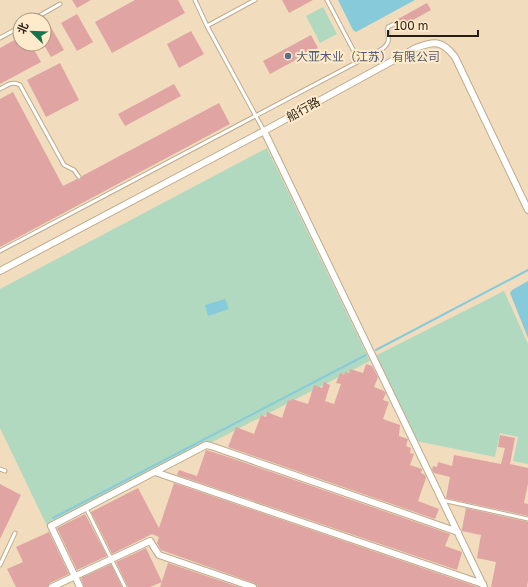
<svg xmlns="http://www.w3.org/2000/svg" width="528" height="587" viewBox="0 0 528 587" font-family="'Golos Text','Noto Sans SC',sans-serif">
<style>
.green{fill:#b1d9c0}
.water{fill:#87cada}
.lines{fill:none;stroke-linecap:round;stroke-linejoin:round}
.stream{stroke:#87cada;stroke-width:2}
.building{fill:#e0a4a3}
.lane-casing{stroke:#beab8d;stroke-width:5}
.street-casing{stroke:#beab8d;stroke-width:8}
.lane{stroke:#fff;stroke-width:3}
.street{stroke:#fff;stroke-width:6}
.service-dot{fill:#5c6f8a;stroke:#ffeacb;stroke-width:1.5}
.labels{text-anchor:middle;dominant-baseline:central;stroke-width:4;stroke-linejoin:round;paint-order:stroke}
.service-label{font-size:12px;fill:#4e5e75;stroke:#ffeacb;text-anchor:start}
.street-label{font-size:12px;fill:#261e13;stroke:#ffeacb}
</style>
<rect width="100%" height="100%" fill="#f1ddbe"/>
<path class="green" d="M323,7l14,27 -17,9 -14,-27z
M267,148l103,213 -284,146 -38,21 -48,-100v-139z
M504,291l24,53v120l-15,-3 5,-24 -18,-4 -5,24 -79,-16 -41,-85z"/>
<path class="water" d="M338,0h77l-59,32 -3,-2z
M528,281v57l-18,-45 2,-3z
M225,299l4,10 -21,7 -3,-11z"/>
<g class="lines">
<path class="stream" d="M376,350l152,-80
M53,518l313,-163"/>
</g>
<path class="building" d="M72,0h19l-14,8z
M135,0h43l7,13 -73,40 -17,-31z
M282,0h31l-24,13z
M427,3l4,7 -29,16 -4,-7z
M77,14l16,28 -16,9 -16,-28z
M48,22l16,28 -13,7 -7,-12v-21z
M191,31l13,23 -25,14 -12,-24z
M311,35l7,13 -48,26 -7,-13z
M20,37v7h11l10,18 -41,22v-36z
M60,63l19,37 -33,17 -19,-37z
M174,84l7,12 -56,30 -7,-12z
M13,92l50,94 14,-7 3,1 2,-4 137,-73 11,21 -230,123v-148z
M366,364l6,2 6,11 -4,10 10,4 2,2 -3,7 6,2 -6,17 17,6 -1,11 9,3 -2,7 5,2 -1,5 4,1 -4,11 12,4 -1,4 4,2 1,3 -8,23 21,8 -4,10 -207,-72 8,-20 18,7 7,-19 5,2 1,-5 15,6 6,-18 2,1 2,-2 16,5 6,-19 8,3 2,-6 6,3 -5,16 9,3 7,-20 -5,-1 4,-10 4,2 1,-3 4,1 1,-4 13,4z
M500,435l15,3 -5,26 18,4v15l-4,20 4,1v12l-82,-18 4,-21 -16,-4 -2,-3 1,-4 4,1 1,-5 14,4 2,-11 47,9 4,-16 -7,-1z
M206,450l19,6 225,78 -5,12 17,6 -5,18 -280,-95 2,-5 18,6z
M174,483l304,104h-220l-4,-4 -93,-33 -4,-7 2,-6 -7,-3 -40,20 -21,-42 47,-24 21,40z
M0,484l21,11 -21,44z
M466,508l62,14v59l-1,6h-36l5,-25 -19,-4 4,-23 -19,-4v-2z
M85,514l22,42 -30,14 -20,-42z
M49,532l20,42 -19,9 -2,4h-32l-9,-18 16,-7 -7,-15z
M146,548l16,34 -12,5h-22l-12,-25z
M168,563l71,24h-79z
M111,564l11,23h-38l-3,-9z"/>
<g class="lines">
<g class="lane-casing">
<path id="lane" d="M195,0l12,26 57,105
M327,0l32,61
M32,20l28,-16
M207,26l48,-26
M0,38l20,-11
M0,89c7,-4 12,-8 20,-4l44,80 10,5 5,7
M0,251l382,-202c11,-8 4,-13 6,-22l8,-4
M0,469l5,2
M442,500l86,19
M86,508l39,79
M0,565l15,-32"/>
</g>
<g class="street-casing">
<path id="street" d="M264,131l220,456
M0,271l264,-140 152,-83c18,-7 26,-8 39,9l73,153
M155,472l328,112
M52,587l98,-46 9,14 94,32
M80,587l-29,-61 155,-81 5,1 247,86"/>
</g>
<use href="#lane" class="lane"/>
<use href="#street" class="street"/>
</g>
<circle class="service-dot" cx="288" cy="56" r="4"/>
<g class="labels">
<g class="service-label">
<text x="296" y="56">大亚木业（江苏）有限公司</text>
</g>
<g class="street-label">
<text transform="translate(303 109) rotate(-29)">船行路</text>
</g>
</g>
<g transform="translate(32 32) rotate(293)"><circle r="19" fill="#ffeacb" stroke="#a89881"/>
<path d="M0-3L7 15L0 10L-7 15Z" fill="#14744a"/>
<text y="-6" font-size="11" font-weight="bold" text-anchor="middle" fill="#261e13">北</text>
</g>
<path d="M388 30v6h90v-6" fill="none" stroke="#261e13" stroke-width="2"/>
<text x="394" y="30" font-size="12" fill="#261e13" stroke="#ffeacb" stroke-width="3" paint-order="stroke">100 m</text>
</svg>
